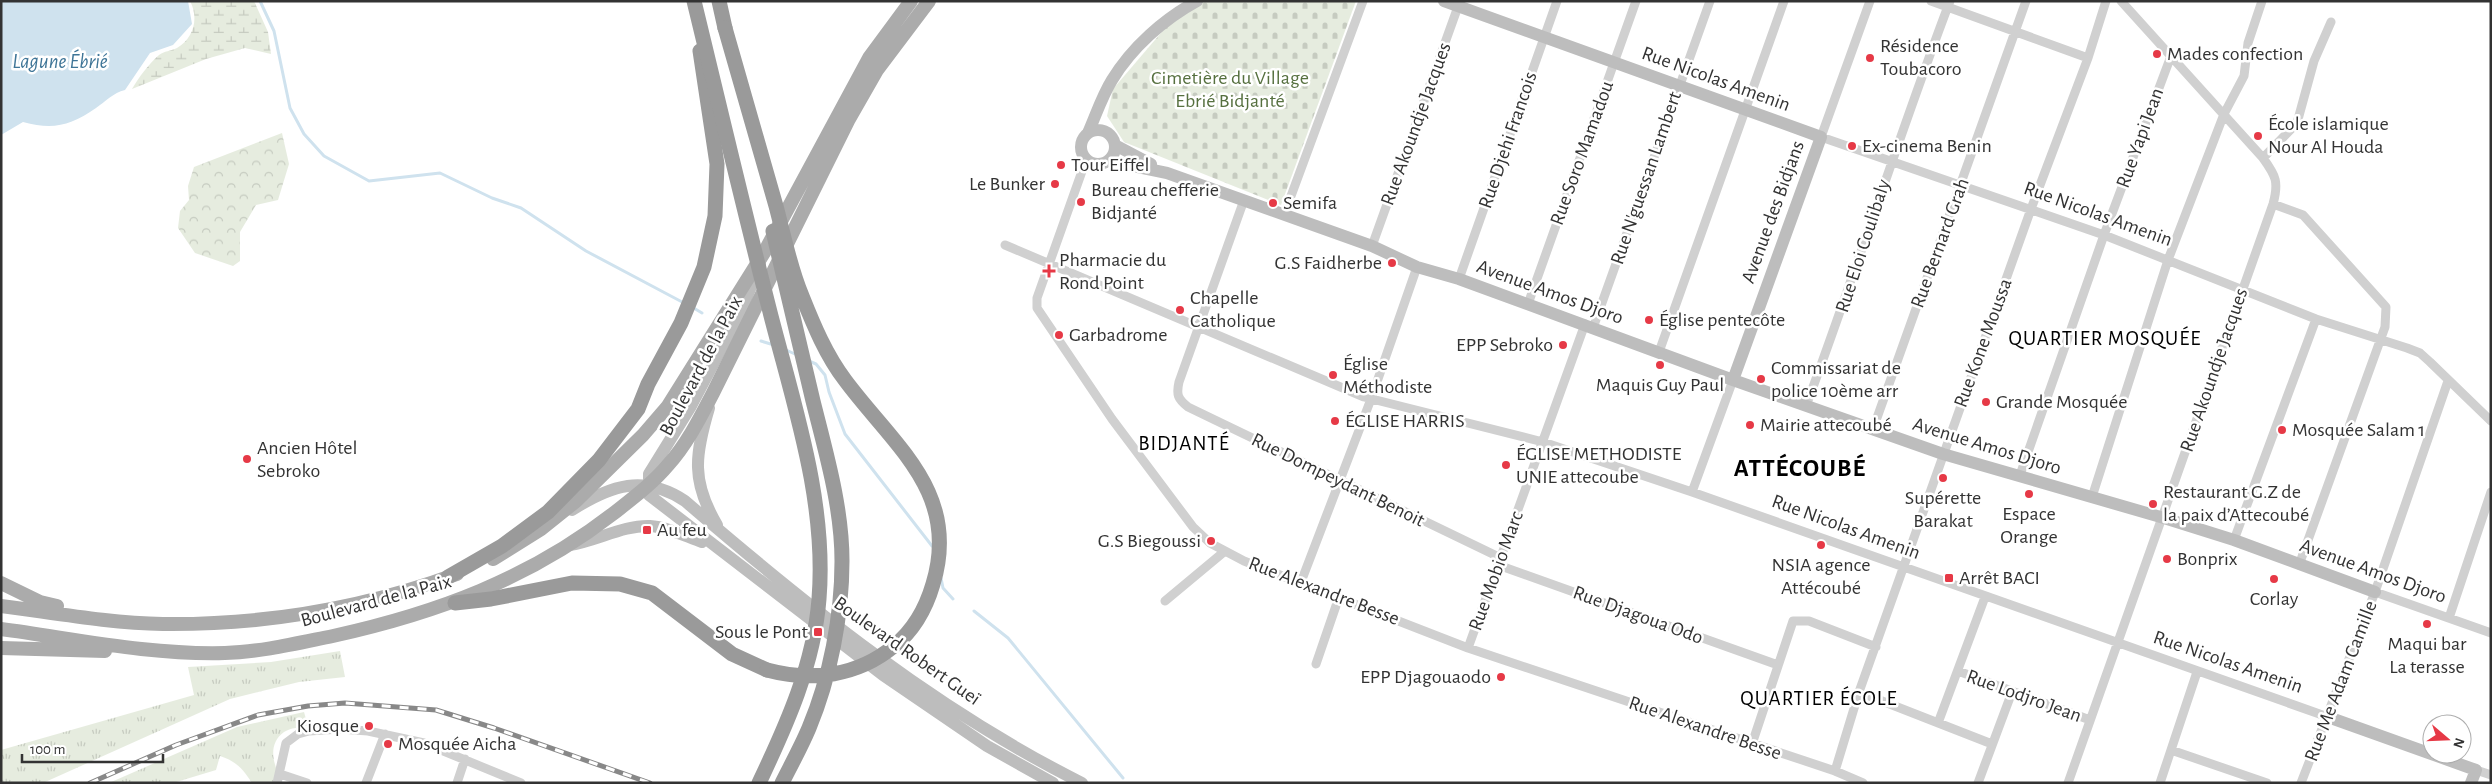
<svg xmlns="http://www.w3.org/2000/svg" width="2492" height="784" viewBox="0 0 2492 784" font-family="'Alegreya Sans',sans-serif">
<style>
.grass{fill:url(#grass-tufts)}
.forest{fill:url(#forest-crowns)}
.wetland{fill:url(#wetland-marsh)}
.cemetery{fill:url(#cemetery-stones)}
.water{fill:#cfe2ee}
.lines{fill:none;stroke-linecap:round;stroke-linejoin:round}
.stream{stroke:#cfe2ee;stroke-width:3}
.street{stroke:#d0d0d0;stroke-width:9}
.secondary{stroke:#bdbdbd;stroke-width:12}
.primary{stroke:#ababab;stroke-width:14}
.highway{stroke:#9a9a9a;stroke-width:15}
.rail-casing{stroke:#888;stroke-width:5}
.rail{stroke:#fff;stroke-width:3;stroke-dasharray:9;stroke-linecap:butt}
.highway-bridge{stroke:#9a9a9a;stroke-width:15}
.poi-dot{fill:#e63946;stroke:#fff;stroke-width:2}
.labels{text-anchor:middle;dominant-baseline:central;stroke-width:5;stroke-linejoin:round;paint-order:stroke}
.poi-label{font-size:20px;fill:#333;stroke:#fff;text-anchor:start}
.park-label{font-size:20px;fill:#56703f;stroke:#fff}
.street-label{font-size:20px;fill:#333;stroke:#fff}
.water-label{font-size:21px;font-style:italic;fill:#3f7597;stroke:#fff}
.neighbourhood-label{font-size:21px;letter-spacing:1px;fill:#000;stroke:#fff}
.district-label{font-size:25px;font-weight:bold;letter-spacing:1px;fill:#000;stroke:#fff}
</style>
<defs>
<pattern id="grass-tufts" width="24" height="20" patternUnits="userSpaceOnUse" patternTransform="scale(1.25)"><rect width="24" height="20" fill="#e6ecdf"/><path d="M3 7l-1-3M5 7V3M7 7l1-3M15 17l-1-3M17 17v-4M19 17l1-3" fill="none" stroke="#c6cbc0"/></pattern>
<pattern id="forest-crowns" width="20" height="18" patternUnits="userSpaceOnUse" patternTransform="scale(1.25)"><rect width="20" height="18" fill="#e6ecdf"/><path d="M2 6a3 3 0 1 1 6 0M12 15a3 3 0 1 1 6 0" fill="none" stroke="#c6cbc0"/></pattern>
<pattern id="wetland-marsh" width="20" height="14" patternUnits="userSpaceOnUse" patternTransform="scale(1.25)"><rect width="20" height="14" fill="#e6ecdf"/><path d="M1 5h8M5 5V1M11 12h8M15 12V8" fill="none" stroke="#c6cbc0"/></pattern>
<pattern id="cemetery-stones" width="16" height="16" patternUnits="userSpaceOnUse" patternTransform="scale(1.25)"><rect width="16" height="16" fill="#e6ecdf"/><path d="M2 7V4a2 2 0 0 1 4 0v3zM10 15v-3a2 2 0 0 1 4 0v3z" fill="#c6cbc0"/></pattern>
</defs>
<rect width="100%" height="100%" fill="#fff"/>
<path class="grass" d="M340,651l5,26 -46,5 -69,17 -187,84h-42v-33l193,-55 -6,-28 83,-5z
M304,712l4,14c-7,1 -18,2 -24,6 -18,13 -10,35 -1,51h-31c-9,-14 -16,-22 -32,-27l-4,14 -43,13h-64l128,-56z"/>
<path class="forest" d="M282,133l7,31 -11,36 -22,5 -16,27v29l-7,5 -38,-13 -17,-25 2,-17 9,-11 -1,-14 6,-19z"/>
<path class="wetland" d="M190,1h64l14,31 3,22 -26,-6 -39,11 -74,30c7,-12 16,-24 27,-34 5,-4 12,-4 18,-7 17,-10 22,-30 13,-47z"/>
<path class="cemetery" d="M1204,1h152l-75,204 -157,-63 -17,-26 6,-27 53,-62z"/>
<path class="water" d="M1,1h187l4,23 -19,21 -23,8 -25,37c-12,3 -19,11 -29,18 -26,18 -43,22 -73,14l-22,13z"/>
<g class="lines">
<path class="stream" d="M260,1l14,30 16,77 14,26 20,22 45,25 71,-8 52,25 29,10 65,43 98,52
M692,307l10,6
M761,341l13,4
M784,349l13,6
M809,361l7,3 9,11 4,17 16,42 87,112
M941,578l2,10 10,11
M974,611l34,27 115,140"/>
<path class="street" d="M1870,1l-49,136 283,98 212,84 91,29 13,5 10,9 61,59
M1931,1l157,57
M2263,158l34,-35 17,-62 17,-39
M1086,160l-49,138v10l75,111 81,108 17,16 34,18 224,87 367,123 28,12
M1244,200l-65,182c-3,13 -1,17 9,25l313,151
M2273,204l30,11 83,92 -1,20 -86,238
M1284,215l79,-214
M1005,245l359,152 179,45 149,50 636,225
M1372,246l88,-245
M1459,279l98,-278
M1528,304l108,-303
M1593,328l117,-327
M1659,352l125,-351
M1806,406c50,-134 93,-271 144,-405
M1873,429l153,-428
M2020,475l84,-240 67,-179
M1692,492l41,-112
M2092,497l76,-237 56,-146 20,-38 4,-33 14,-42
M2234,540l82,-221
M1498,565l280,100
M1301,582l70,-183 46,-132
M2375,592l116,41
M1165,601l60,-50
M2449,618l42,-126
M1468,648l117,-324
M1316,664l23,-67
M1958,671l132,49
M1859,692l133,52
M1938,723l47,-126
M1752,744l41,-123h16l67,26
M2171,750l96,33
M2476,770l15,5
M1835,771l24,-79 172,-483 57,-151 18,-57
M280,774l27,9
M277,783l9,-40 12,-9 11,-3 31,-2 28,2 56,12 97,40
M366,783l19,-49
M457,783l8,-24
M1978,783l34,-91
M2068,783l205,-579c6,-22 3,-28 -10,-46l-142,-157
M2160,783l37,-111
M2301,783l74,-191 73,-211"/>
<path class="secondary" d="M1444,1l377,136 -88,243
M1081 147a17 17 0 1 1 34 0a17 17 0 1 1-34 0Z
M1088,133c8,-18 14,-37 24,-53 20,-33 52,-61 85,-79
M1115,145l36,19
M1109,161l58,12 205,73 45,21 42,12 274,101 210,74 221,64 70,22 141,52
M760,265l-20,48 -49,93 -42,68v21l234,180 104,71 66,37
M709,408c-14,47 -18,73 8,117
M572,510c39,-25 72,-36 113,-9 123,106 251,209 397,282
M570,545c27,-4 53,-20 80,-19 17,1 35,10 52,16
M2328,717l148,53 -5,13"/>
<path class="primary" d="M493,559l48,-30 35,-28 67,-66 25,-29 97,-155 104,-193 42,-57
M1,583l39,19 17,4
M1,606c54,7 108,17 162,18 100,1 201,-16 294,-50
M1,629c75,10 149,26 224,24 36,-1 73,-10 108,-17 104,-23 196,-57 281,-123 19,-15 39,-30 54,-48 19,-21 32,-47 45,-72l136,-274 28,-49 52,-69
M1,648l104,3"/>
<path class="highway" d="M719,1l6,27
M448,577l54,-31 46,-34 51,-52 39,-51 10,-25 33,-61 23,-56 11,-51 2,-52 -17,-113
M455,603l36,-4 81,-16 48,1 32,9 80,61 35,16"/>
<g class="rail-casing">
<path id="rail" d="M90,783l86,-38 82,-30 50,-9 37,-3 91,7 58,18 156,55"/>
</g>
<use href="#rail" class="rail"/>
<path class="highway-bridge" d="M694,1c25,103 49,205 75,307 24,95 58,192 50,291 -5,65 -32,125 -60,184
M725,28c17,59 34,118 51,178 8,30 14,62 26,90 12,30 24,59 43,84 48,65 116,112 88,204 -7,24 -19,46 -39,62 -36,30 -82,36 -127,24
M773,231c13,57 27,114 40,170 13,52 29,106 29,160 0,55 -12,117 -33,167 -8,19 -18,37 -27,55"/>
</g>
<g class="poi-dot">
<circle cx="2157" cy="54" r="5"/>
<circle cx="1870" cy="58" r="5"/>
<circle cx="2258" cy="136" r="5"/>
<circle cx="1852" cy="146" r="5"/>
<circle cx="1061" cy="165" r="5"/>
<circle cx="1055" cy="184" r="5"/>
<circle cx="1081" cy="202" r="5"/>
<circle cx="1273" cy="203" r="5"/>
<circle cx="1392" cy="263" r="5"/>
<path d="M1046.5 263.5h5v5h5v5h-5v5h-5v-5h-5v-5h5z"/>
<circle cx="1180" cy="310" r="5"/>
<circle cx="1649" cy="320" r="5"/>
<circle cx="1059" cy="335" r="5"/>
<circle cx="1563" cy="345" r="5"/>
<circle cx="1660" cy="365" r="5"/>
<circle cx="1333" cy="375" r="5"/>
<circle cx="1761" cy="379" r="5"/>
<circle cx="1986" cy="402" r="5"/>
<circle cx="1335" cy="421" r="5"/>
<circle cx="1750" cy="425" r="5"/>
<circle cx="2282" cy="430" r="5"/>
<circle cx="247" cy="459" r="5"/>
<circle cx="1506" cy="465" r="5"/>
<circle cx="1943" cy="478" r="5"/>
<circle cx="2029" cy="494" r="5"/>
<circle cx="2153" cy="504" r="5"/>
<rect x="642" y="525" width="10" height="10" rx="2.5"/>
<circle cx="1211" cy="541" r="5"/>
<circle cx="1821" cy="545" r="5"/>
<circle cx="2167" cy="559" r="5"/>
<rect x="1944" y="573" width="10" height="10" rx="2.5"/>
<circle cx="2274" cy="579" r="5"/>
<circle cx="2427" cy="624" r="5"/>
<rect x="813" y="627" width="10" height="10" rx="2.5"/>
<circle cx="1501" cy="677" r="5"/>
<circle cx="369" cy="726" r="5"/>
<circle cx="388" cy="744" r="5"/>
</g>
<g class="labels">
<g class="poi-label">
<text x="1880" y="46">Résidence<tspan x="1880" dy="23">Toubacoro</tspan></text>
<text x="2167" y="54">Mades confection</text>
<text x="2268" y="124">École islamique<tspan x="2268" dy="23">Nour Al Houda</tspan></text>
<text x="1862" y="146">Ex-cinema Benin</text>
<text x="1071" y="165">Tour Eiffel</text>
<text x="1045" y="184" text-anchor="end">Le Bunker</text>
<text x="1091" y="190">Bureau chefferie<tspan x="1091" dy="23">Bidjanté</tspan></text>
<text x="1283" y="203">Semifa</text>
<text x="1059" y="260">Pharmacie du<tspan x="1059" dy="23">Rond Point</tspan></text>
<text x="1382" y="263" text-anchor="end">G.S Faidherbe</text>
<text x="1190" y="298">Chapelle<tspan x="1190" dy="23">Catholique</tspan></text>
<text x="1659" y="320">Église pentecôte</text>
<text x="1069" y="335">Garbadrome</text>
<text x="1553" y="345" text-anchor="end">EPP Sebroko</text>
<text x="1343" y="364">Église<tspan x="1343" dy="23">Méthodiste</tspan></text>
<text x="1771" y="368">Commissariat de<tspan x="1771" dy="23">police 10ème arr</tspan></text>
<text x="1660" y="385" text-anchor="middle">Maquis Guy Paul</text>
<text x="1996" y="402">Grande Mosquée</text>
<text x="1345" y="421">ÉGLISE HARRIS</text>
<text x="1760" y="425">Mairie attecoubé</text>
<text x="2292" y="430">Mosquée Salam 1</text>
<text x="257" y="448">Ancien Hôtel<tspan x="257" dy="23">Sebroko</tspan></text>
<text x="1516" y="454">ÉGLISE METHODISTE<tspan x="1516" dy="23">UNIE attecoube</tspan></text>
<text x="2163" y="492">Restaurant G.Z de<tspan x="2163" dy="23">la paix d’Attecoubé</tspan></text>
<text x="1943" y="498" text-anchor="middle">Supérette<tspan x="1943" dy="23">Barakat</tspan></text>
<text x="2029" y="514" text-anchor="middle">Espace<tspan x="2029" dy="23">Orange</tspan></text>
<text x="657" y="530">Au feu</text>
<text x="1201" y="541" text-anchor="end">G.S Biegoussi</text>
<text x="2177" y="559">Bonprix</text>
<text x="1821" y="565" text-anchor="middle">NSIA agence<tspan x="1821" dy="23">Attécoubé</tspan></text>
<text x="1959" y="578">Arrêt BACI</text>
<text x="2274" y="599" text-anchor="middle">Corlay</text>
<text x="808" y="632" text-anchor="end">Sous le Pont</text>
<text x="2427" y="644" text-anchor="middle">Maqui bar<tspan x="2427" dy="23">La terasse</tspan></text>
<text x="1491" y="677" text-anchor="end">EPP Djagouaodo</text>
<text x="359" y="726" text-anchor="end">Kiosque</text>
<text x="398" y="744">Mosquée Aicha</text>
</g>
<g class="park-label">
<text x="1230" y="78">Cimetière du Village<tspan x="1230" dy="23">Ebrié Bidjanté</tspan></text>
</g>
<g class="street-label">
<text transform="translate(1716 79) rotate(20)">Rue Nicolas Amenin</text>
<text transform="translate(1416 124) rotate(-70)">Rue Akoundje Jacques</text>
<text transform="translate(2140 138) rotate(-70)">Rue Yapi Jean</text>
<text transform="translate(1508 140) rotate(-71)">Rue Djehi Francois</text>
<text transform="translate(1582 153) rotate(-70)">Rue Soro Mamadou</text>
<text transform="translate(1646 178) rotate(-71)">Rue N'guessan Lambert</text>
<text transform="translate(1773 212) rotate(-70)">Avenue des Bidjans</text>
<text transform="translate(2098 214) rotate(20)">Rue Nicolas Amenin</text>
<text transform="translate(1940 243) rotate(-70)">Rue Bernard Grah</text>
<text transform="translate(1863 246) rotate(-72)">Rue Eloi Coulibaly</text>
<text transform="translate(1550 292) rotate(20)">Avenue Amos Djoro</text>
<text transform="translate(1983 343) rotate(-70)">Rue Kone Moussa</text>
<text transform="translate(701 366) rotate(-62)">Boulevard de la Paix</text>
<text transform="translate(2214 370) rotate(-71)">Rue Akoundje Jacques</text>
<text transform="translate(1987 446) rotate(17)">Avenue Amos Djoro</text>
<text transform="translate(1338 480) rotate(26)">Rue Dompeydant Benoit</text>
<text transform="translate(1846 527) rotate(20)">Rue Nicolas Amenin</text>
<text transform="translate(1496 571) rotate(-70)">Rue Mobio Marc</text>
<text transform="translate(2373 571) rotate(20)">Avenue Amos Djoro</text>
<text transform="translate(1324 591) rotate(21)">Rue Alexandre Besse</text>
<text transform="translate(376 601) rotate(-15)">Boulevard de la Paix</text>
<text transform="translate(1638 615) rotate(20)">Rue Djagoua Odo</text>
<text transform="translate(907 651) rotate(35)">Boulevard Robert Gueï</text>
<text transform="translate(2228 662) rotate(19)">Rue Nicolas Amenin</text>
<text transform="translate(2341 681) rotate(-69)">Rue Me Adam Camille</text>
<text transform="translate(2024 696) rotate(20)">Rue Lodjro Jean</text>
<text transform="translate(1705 728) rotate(19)">Rue Alexandre Besse</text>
</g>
<g class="water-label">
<text x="60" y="61">Lagune Ébrié</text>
</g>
<g class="neighbourhood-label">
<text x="2105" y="338">QUARTIER MOSQUÉE</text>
<text x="1184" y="443">BIDJANTÉ</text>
<text x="1819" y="698">QUARTIER ÉCOLE</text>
</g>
<g class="district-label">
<text x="1800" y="468">ATTÉCOUBÉ</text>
</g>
</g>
<rect width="2492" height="784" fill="none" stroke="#333333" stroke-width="5"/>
<g transform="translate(2447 739) rotate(109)"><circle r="24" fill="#ffffff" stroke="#adadad"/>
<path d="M0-4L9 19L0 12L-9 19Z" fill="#e63946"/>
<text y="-8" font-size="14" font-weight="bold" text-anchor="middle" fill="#333333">N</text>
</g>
<path d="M22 754v8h141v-8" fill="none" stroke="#333333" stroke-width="2.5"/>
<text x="30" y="754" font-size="15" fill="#333333" stroke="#ffffff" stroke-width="4" paint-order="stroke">100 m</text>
</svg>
